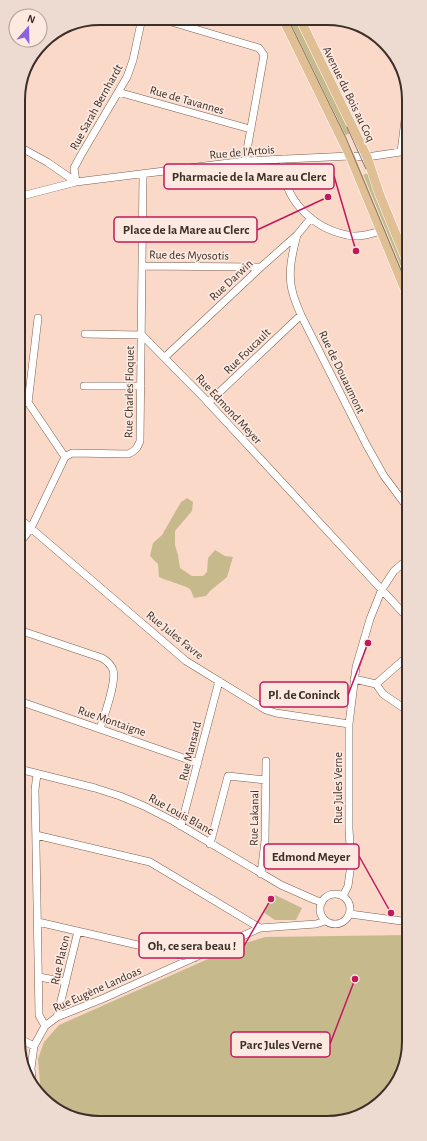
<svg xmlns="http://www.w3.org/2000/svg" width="427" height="1141" viewBox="0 0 427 1141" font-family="'Alegreya Sans',sans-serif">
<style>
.green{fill:#c6ba8d}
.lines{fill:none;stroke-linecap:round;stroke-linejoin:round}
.minor-casing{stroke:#7b5f50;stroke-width:8}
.major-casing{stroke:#fff;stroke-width:10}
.minor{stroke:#fff;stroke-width:7}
.major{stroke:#e0bf94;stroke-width:9}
.tram{stroke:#877368;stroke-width:1}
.labels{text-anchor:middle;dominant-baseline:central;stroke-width:3.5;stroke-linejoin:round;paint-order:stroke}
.street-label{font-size:12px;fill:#3b2f28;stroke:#fde9df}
.rim{fill:none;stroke:#3b2f28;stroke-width:2}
.leader{fill:none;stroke:#c2185b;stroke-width:1.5}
.callout-dot{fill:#c2185b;stroke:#fde9df;stroke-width:1.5}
.callout{fill:#fde9df;stroke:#c2185b;stroke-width:1.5}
.callout-label{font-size:13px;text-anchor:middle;font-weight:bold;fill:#3b2f28}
</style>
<rect width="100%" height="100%" fill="#fad9c8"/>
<path class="green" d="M285,19h11l56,113 -8,4z
M369,173l39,100v20l-48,-117z
M187,498l6,4 -1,9 -17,20v14l3,10 2,13 12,8h11l4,-4 1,-14 7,-8 10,6 8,1 -6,20 -17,14 -4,5 -12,2c-1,-2 -2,-6 -4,-9 -4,-3 -25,-9 -31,-12l-1,-13 -8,-8 3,-13 9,-8 19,-33z
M275,895l27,13 -6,12h-21l-12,-8z
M409,935v111l-20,49 -46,26h-259l-42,-22 -1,-3 -3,-37 6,-17 15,-17 149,-66 17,-12 21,-4 19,-6z"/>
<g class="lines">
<g class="minor-casing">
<path id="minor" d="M158,18l101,30 5,7 -19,106
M118,92l132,37
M18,146l29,16 29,20
M401,152l6,-48
M284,159c-4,38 28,69 63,76 11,3 23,-1 34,-4
M76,182l-2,-14 7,-13 46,-78 6,-17 9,-42
M18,197l58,-15 169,-21 105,-5 17,1 40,-6
M297,235c-5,19 -10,40 -4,59 2,7 5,14 8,21l65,129 18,32 24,32
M142,266l119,1
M85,334l57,1
M142,335l63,64 203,219
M165,357l96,-90 36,-32 14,-17
M84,386h57
M19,389l46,68
M28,403l10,-85
M208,403l93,-88
M65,457l7,-4 56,1c7,-3 9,-5 12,-13l3,-267
M19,518l167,143 80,49 10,3 73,11
M19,544l12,-16 34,-71
M19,630l83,28c5,3 9,6 11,12 4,11 -9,46 -13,59
M354,679l22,5 32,-28
M376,684l7,10 25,17
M19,701l179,62
M19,769l76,19 25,8 24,10 29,15 108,64 34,15 7,2
M37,774l-2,16 4,225 6,11
M181,826l38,-145
M36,835l114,27 110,66
M210,844l18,-68 37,4
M261,874l4,-33 1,-80
M320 909a15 15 0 1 1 30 0a15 15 0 1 1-30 0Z
M343,896l5,-10 3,-22 -2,-36v-104l7,-57 14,-48 12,-30 12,-18 14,-12
M350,914l59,8
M38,922l156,36
M39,977l27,5
M57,1017l21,-86
M20,1039l14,7
M32,1080l-1,-12 3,-22 11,-20 12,-9 45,-18 158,-71 56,-4 9,-3"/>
</g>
<g class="major-casing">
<path id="major" d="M283,19l67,137 58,141
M300,19l67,138 12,36 29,71"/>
</g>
<use href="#minor" class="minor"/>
<use href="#major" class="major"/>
<path class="tram" d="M288,19l58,119 62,149
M347,127l19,42"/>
</g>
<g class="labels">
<g class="street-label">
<text transform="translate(349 94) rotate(64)">Avenue du Bois au Coq</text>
<text transform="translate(187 100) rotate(16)">Rue de Tavannes</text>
<text transform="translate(96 107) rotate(-61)">Rue Sarah Bernhardt</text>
<text transform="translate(242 152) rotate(-5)">Rue de l'Artois</text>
<text transform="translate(189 255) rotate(1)">Rue des Myosotis</text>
<text transform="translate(231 280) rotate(-43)">Rue Darwin</text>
<text transform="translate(247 351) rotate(-44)">Rue Foucault</text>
<text transform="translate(342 372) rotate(64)">Rue de Douaumont</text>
<text transform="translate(129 392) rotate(-89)">Rue Charles Floquet</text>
<text transform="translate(229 409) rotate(47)">Rue Edmond Meyer</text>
<text transform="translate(175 635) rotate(39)">Rue Jules Favre</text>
<text transform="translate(112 721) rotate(19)">Rue Montaigne</text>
<text transform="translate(190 751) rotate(-76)">Rue Mansard</text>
<text transform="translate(338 788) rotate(-90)">Rue Jules Verne</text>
<text transform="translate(181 814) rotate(29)">Rue Louis Blanc</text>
<text transform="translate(254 818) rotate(-89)">Rue Lakanal</text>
<text transform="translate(60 960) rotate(-77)">Rue Platon</text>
<text transform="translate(97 989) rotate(-24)">Rue Eugène Landoas</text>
</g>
</g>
<path d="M0 0H427V1141H0ZM100 25H327A75 75 0 0 1 402 100V1041A75 75 0 0 1 327 1116H100A75 75 0 0 1 25 1041V100A75 75 0 0 1 100 25Z" fill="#eddad0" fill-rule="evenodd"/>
<path class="rim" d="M100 25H327A75 75 0 0 1 402 100V1041A75 75 0 0 1 327 1116H100A75 75 0 0 1 25 1041V100A75 75 0 0 1 100 25Z"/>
<path class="leader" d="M356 251L334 176M328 197L257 230M368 643L348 695M391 913L359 856M271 899L244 946M355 979L330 1044"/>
<g class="callout-dot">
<circle cx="356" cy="251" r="4"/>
<circle cx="328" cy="197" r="4"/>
<circle cx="368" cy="643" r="4"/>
<circle cx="391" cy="913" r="4"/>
<circle cx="271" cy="899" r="4"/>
<circle cx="355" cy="979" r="4"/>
</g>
<g class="callout">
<rect x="164" y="164" width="170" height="25" rx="4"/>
<rect x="114" y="217" width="143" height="25" rx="4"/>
<rect x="260" y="682" width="88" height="25" rx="4"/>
<rect x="264" y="844" width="95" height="25" rx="4"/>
<rect x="139" y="933" width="105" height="25" rx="4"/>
<rect x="231" y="1032" width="99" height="25" rx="4"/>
</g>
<g class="callout-label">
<text x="249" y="181">Pharmacie de la Mare au Clerc</text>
<text x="186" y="234">Place de la Mare au Clerc</text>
<text x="304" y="699">Pl. de Coninck</text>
<text x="311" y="861">Edmond Meyer</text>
<text x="192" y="950">Oh, ce sera beau !</text>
<text x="281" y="1049">Parc Jules Verne</text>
</g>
<g transform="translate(28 28) rotate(20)"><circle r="19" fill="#fde9df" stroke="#af9f96"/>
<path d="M0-3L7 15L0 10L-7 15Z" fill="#8c61db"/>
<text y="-6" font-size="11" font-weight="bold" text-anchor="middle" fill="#3b2f28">N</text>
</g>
</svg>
